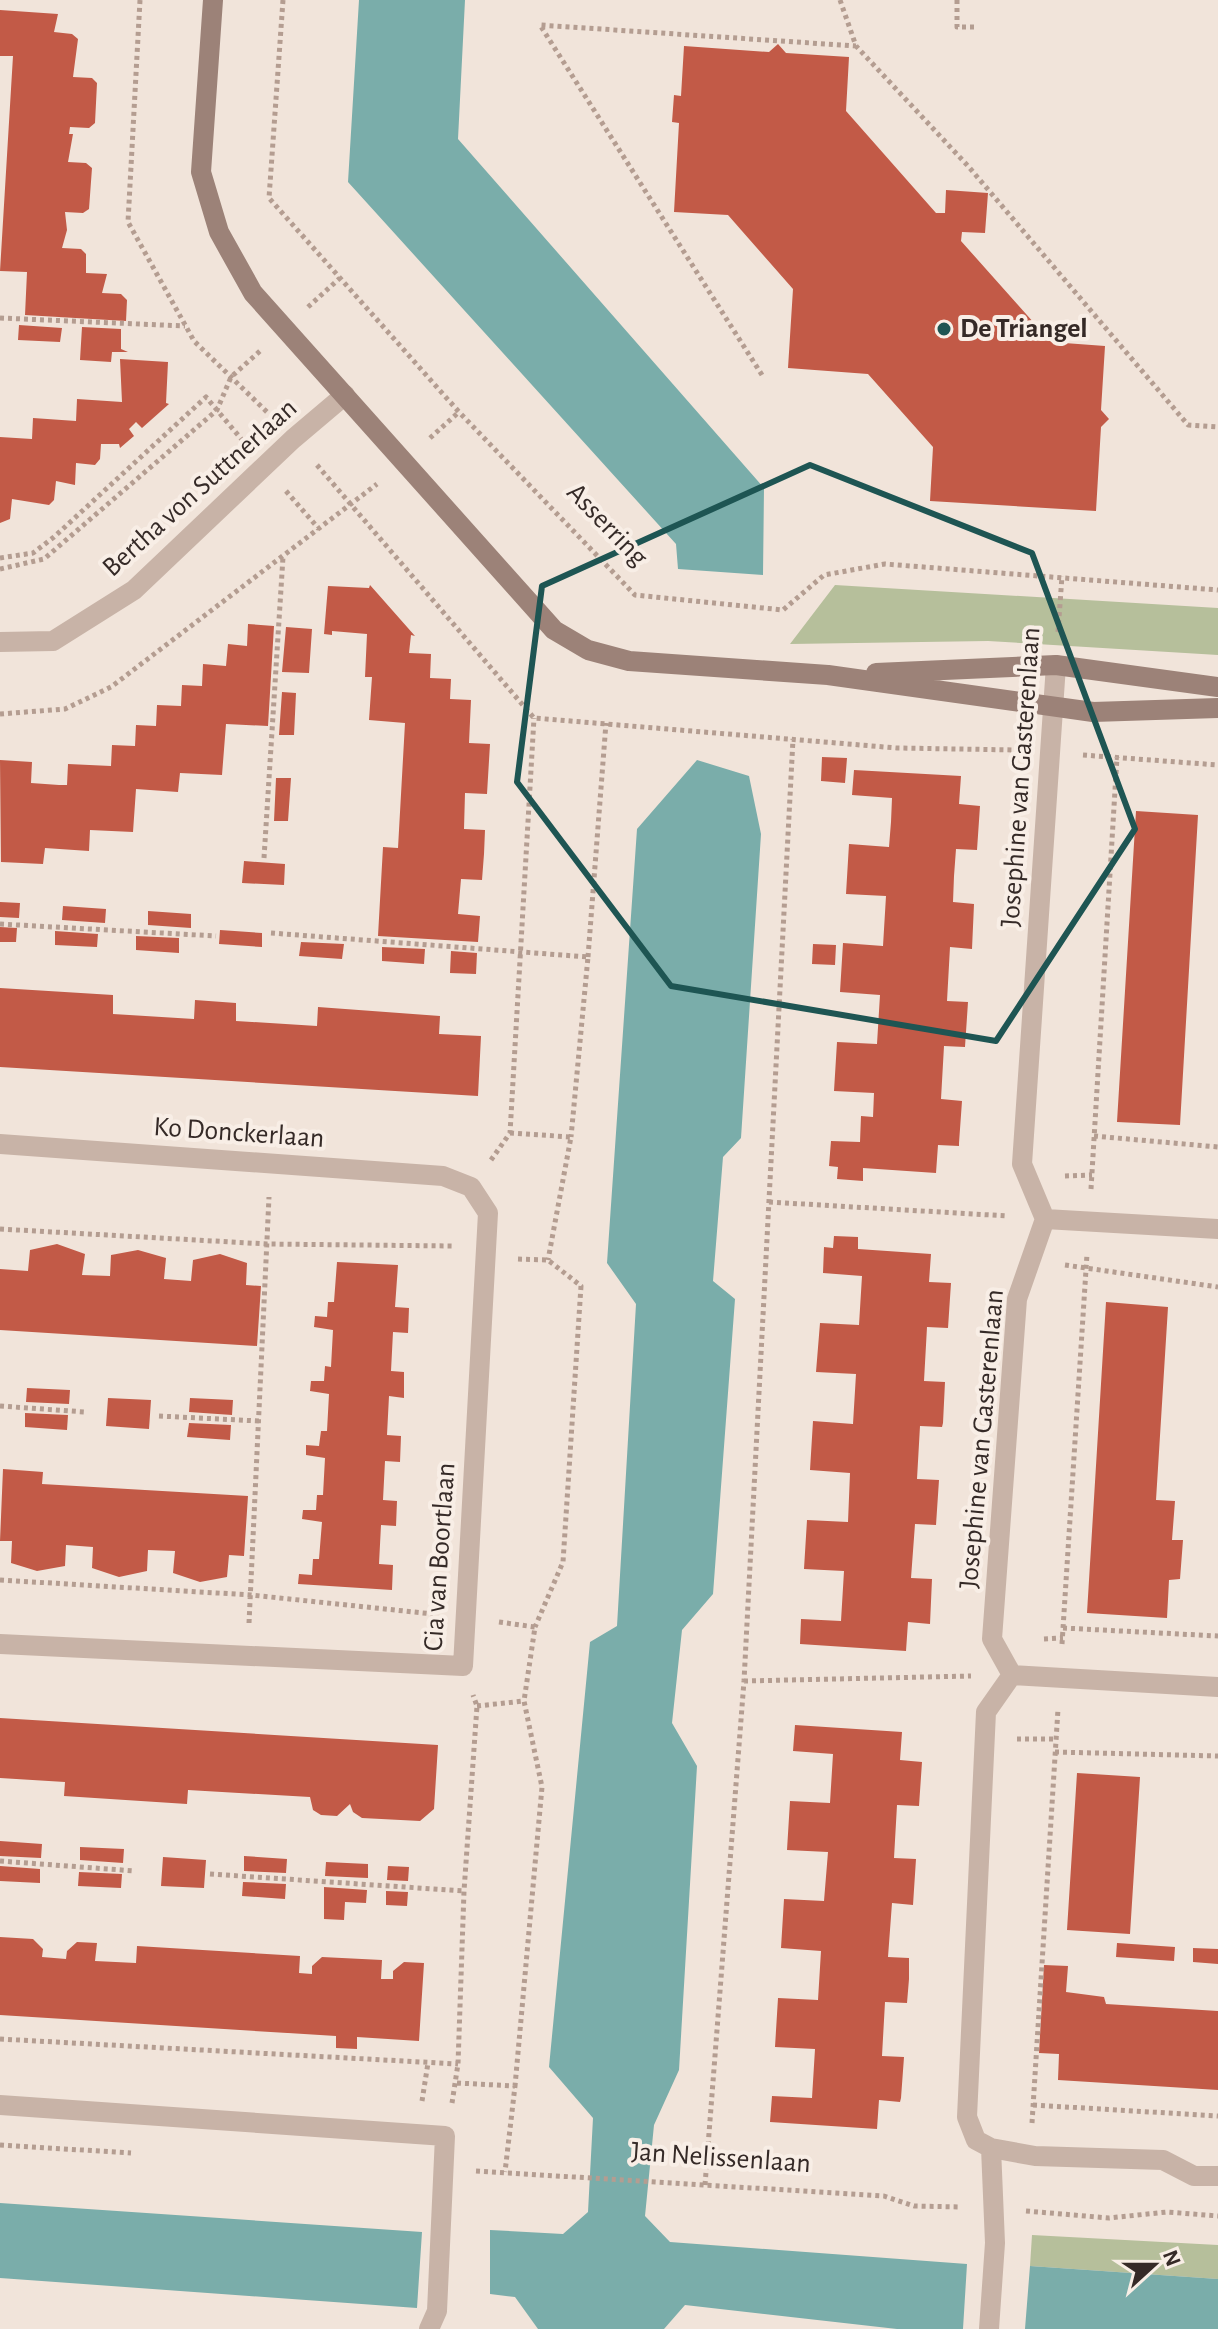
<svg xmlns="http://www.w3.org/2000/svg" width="1218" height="2329" viewBox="0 0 1218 2329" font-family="'Alegreya Sans',sans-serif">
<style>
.green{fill:#b6bf9b}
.water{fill:#7aadaa}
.building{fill:#c25a47}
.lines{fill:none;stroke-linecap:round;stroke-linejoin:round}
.path{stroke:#b49d91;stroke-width:5;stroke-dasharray:4 4;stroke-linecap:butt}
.street{stroke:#c8b3a7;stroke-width:20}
.secondary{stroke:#9c8278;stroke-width:20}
.marked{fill:none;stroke:#1e5553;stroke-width:6;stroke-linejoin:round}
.poi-dot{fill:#1e5553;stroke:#f8eee6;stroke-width:3}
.labels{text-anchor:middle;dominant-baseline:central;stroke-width:8;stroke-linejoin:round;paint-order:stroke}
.poi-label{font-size:28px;font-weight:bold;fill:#352a27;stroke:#f8eee6;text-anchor:start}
.street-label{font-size:28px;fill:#352a27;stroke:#f8eee6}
</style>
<rect width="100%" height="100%" fill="#f1e4da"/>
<path class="green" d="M835,585l383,23v47l-230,-14 -198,3z
M1032,2235l186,10v34l-188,-13z"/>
<path class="water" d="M359,0h106l-7,139 306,349 -1,87 -85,-6 -2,-25 -328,-362z
M697,760l52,16 12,58 -20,304 -18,19 -10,124 22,18 -22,295 -31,36 -10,93 25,43 -18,304 -25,55 -9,91 25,26 297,22 -4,65h-66l-212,-24 -21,24h-126l-23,-32 -25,-3v-64l73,4 25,-22 5,-94 -44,-51 41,-425 27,-16 19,-322 -29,-41 30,-434z
M0,2203l422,29 -5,76 -417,-30z
M1030,2266l188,13v50h-193z"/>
<path class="building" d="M0,10l58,4 -4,18 18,2 6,5 -5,38 19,1 5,5 -2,40 -6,5 -19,-1 -1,7h4l-5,28 18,1 6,5 -3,41 -6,4 -18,-1 2,18 -5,18 19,1 5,5v19l21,1 -5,19 19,1 6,6 -1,21 -101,-6 2,-43 -27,-1 13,-215h-13z
M778,44l8,9 63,4 -3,54 90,102h9l1,-23 42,3 -3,40 -23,-1 -1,9 90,101 54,4 -4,64 8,9 -8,8 -5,84 -166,-10 3,-54 -65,-73 -80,-6 5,-79 -51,-58 -14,-16 -54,-3 5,-89 -7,-1 2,-27 7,1 3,-50 85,6z
M19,325l43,3 -2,14 -42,-2z
M82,327l39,2v20l7,3h-16l-1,10 -31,-2z
M120,359l48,3 -2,41 3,1 -27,24 -6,-6 -7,7 5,7 -14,12 -1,-4h-18l-1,15 -5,6 -19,-2 -1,22 -19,-4 -2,19 -5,5 -37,-6 -2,20 -10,4v-86l32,2 1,-21 43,3 1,-22 45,3z
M370,585l45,51 -4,-1 -2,18 22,1 -1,24 21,1 -1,20 21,1 -2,43 21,1 -3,50 -22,-1 -1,36 21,1 -1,24 -2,26 -21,-1 -3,35 22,2 -2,26 -100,-6 5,-89 15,1 7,-125 -36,-3 3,-43h-7l2,-43 -35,-3v4l-8,-1 4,-48 41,2z
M248,624l26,2 -6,100 -42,-2 -4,51 -42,-2 -2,19 -42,-3 -3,43 -43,-2 -1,21 -44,-3 -2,16 -42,-2 -1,-102 32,2 -1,21 28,2h8l1,-21 43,2 1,-21 23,1 1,-21 20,1 1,-21 24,1 1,-21 20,1 1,-22 23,2 2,-22 19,2z
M286,627l26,2 -3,44 -27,-1z
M282,692l14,1 -2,42h-15z
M822,757l25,1 -2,25 -24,-2z
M854,770l107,6 -2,28 21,2 -3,44 -21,-1 -2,27 -1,26 21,2 -2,45 -22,-2 -3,54 21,1 -3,45 -21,-1 -3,53 21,2 -3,42v3l-21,-1 -2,28 -73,-5v13l-26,-2 1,-12 -9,-1 2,-25 29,1 1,-26 12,1 1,-24 -40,-2 3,-49 40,2 3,-49 -40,-3 3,-49 40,3 3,-50 -40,-2 3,-50 40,3 2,-25 1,-24 -40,-3z
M276,778h15l-3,43h-14z
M1136,811l62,4 -18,310 -63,-3z
M244,861l41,3 -1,21 -42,-2z
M0,902l20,1 -1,15 -19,-1z
M63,906l43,3 -1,14 -43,-3z
M148,911l43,3v14l-43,-3z
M0,927l17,1 -1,14h-16z
M220,930l42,3v14l-43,-3z
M55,931l43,3 -1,13 -42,-2z
M136,936l43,2v15l-43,-3z
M301,942l43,2 -2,15 -43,-3z
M813,944l23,1 -1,20 -23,-1z
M382,947l43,2 -1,15 -42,-3z
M451,951l26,2 -1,21 -26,-1z
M0,988l113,7v19l81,5 1,-19 41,3v18l81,5 1,-19 122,9 -1,18 42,2 -3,60 -478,-29z
M834,1236l24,1v12l73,5 -2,28 22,1 -3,45 -21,-1 -3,54 21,1 -2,41 -1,4 -22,-1 -3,53 22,1 -3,45 -21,-1 -4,54 21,1 -2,45 -22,-2 -2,29 -106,-7 1,-25 40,2 3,-50 -40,-2 3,-49 41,2 2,-49 -40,-3 3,-49 40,3 3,-50 -40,-2 4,-49 39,2 3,-49 -39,-3 1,-26 9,1z
M57,1244l28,10 -3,21 28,1 1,-21 27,-5 28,8 -2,21 27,2 2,-21 27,-6 27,9 -1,22 15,1 -4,60 -257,-16v-61l28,2 2,-21z
M337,1262l61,3 -3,42 14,1 -1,25 -15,-1 -2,39 13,1v26l-15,-2 -2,39 14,1 -1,26 -15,-1 -2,39 14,1 -1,25 -15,-1 -2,39 14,1 -1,25 -94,-6 1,-10 13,1 1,-16h6l3,-37 -20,-3 1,-9h13l1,-15h6l2,-37 -19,-3v-10l13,1 2,-15h6l2,-37 -19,-3 1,-10h13l1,-15 6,1 2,-37 -19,-3 1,-11 12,1 1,-15h6z
M1106,1302l62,5 -12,193 19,1 -3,39h11l-3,39 -11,1 -2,38 -80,-5z
M27,1388l43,2 -1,14 -43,-2z
M108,1398l43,2 -2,29 -43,-3z
M190,1398l43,2 -1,15 -43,-3z
M25,1413l43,2 -1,15 -42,-3z
M189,1423l42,2 -1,15 -43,-3z
M3,1469l40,3 -1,12 206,12 -4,60 -15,-1 -2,22 -27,5 -27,-9 2,-22 -27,-1 -1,21 -28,6 -27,-9 1,-21 -27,-2 -1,21 -28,5 -26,-8 1,-22h-12z
M0,1718l438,27 -4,64 -14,12 -58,-3 -9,-6 -3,-8 -13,12 -16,-1 -8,-5 -3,-13 -122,-7 -1,14 -123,-8 1,-14 -65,-4z
M795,1725l107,7 -2,28 22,2 -3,44 -22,-1 -3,53 22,1 -3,46 -21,-2 -4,54 21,1v21l-2,24 -22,-1 -3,54 22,1 -3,41 -1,4 -21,-2 -2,29 -107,-7 2,-26 40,2 3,-49 -40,-2 3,-49 40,2 3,-49 -40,-3 3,-49 40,2 4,-49 -41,-2 3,-49 40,2 3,-49 -40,-3z
M1077,1773l63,4 -10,157 -63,-4z
M0,1841l42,3 -1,14 -41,-2z
M80,1847l44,2 -1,14 -43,-3z
M244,1856l43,3 -1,14 -42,-2z
M163,1857l43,3 -2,28 -43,-2z
M326,1862l42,2v14l-43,-2z
M0,1866l40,3v14l-40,-2z
M388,1866l21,1 -1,14 -21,-1z
M79,1872l43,2 -1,14 -43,-2z
M243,1882l43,2 -1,15 -43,-3z
M324,1887l43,3 -1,13 -21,-1 -1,18 -20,-1z
M386,1891l22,1 -1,14 -21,-1z
M0,1937l33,2 10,10 -1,8 24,2 1,-8 10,-9 20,1 -2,18 41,2 1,-17 163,10 -1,17 13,1v-8l10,-9 60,3 -1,19h12v-8l11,-9 20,1 -5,78 -62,-4v12l-21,-1v-12l-336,-21z
M1117,1943l58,4 -1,14 -58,-4z
M1193,1948l25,1v15l-25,-2z
M1044,1965l24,1 -2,26 38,5 2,7 112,7v79l-160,-10 1,-26 -20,-1z"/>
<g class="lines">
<path class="path" d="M140,0l-12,222 66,119 75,73
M283,0l-14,198 190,214 176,183 148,15 41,-35 61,-11 333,26
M840,0l16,46 112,120 220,259 30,2
M957,0v27h20
M308,307l32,-29
M0,318l185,8
M762,375l-222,-350 316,21
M430,438l29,-26
M317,465l217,253 363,30 121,2
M286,491l33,38
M0,558l33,-5 21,-16 152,-140 37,44
M0,569l44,-10 173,-149 14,-33 29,-26
M1058,632l4,-56
M0,714l65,-5 46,-22 266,-203
M1083,755l135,10
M264,858l19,-301
M0,924l216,12
M271,933l317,24 -17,180
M588,957l18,-234
M510,1133l61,4 -23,123
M1094,1136l124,11
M491,1160l19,-27 24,-415
M1065,1176l27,-1
M1091,1189l26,-432
M769,1202l239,14
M0,1229l267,15 186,2
M518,1259l30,1 33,26 -18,276 -28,65
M1065,1265l153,22
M0,1406l85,6
M159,1416l100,5
M0,1580l251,15 182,19
M499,1622l36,5 -11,74
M249,1623l20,-426
M1063,1628l155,8
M1044,1639l19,-1
M1062,1644l25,-390
M744,1681l227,-5
M477,1706l47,-5 18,86 -27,299
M1017,1739h39
M1055,1752l163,4
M0,1861l135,10
M210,1874l254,17
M0,2039l458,25
M457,2083l58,3 -10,86
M422,2101l6,-38
M452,2103l6,-39 6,-173 13,-185 -4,-11
M1033,2105l185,11
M1032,2123l26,-414
M0,2145l131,8
M476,2171l408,25 30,10 46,1
M705,2185l39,-504 49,-942
M1026,2211l83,7 58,-6 51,4"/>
<path class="street" d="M0,642l53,-1 81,-51 159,-151 52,-44
M1056,665l-34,499 23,55 -28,80 -25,340 20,36 -26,37 -19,405 9,23 15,8 44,8 128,4 31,16h24
M0,1144l443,32 28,11 17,26 -25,453 -463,-22
M1045,1219l173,10
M1012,1675l206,12
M0,2105l445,31 -8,175 -8,18
M989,2329l6,-86 -4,-95"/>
<path class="secondary" d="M213,0l-12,172 18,60 34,61 301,337 34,20 41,11 199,14 265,37 125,-4
M876,673l180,-8 162,22"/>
</g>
<path class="marked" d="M810,465l222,88 103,276 -139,212 -325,-55 -154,-204 25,-196z"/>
<circle class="poi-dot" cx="944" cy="329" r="8"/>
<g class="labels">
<g class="poi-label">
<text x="960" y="329">De Triangel</text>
</g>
<g class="street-label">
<text transform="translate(200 488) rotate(-42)">Bertha von Suttnerlaan</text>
<text transform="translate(607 525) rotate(46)">Asserring</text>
<text transform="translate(1021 777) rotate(-86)">Josephine van Gasterenlaan</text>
<text transform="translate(239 1133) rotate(4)">Ko Donckerlaan</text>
<text transform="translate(982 1439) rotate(-85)">Josephine van Gasterenlaan</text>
<text transform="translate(440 1557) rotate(-86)">Cia van Boortlaan</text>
<text transform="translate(721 2158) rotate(4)">Jan Nelissenlaan</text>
</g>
</g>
<g transform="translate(1154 2265) rotate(69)" stroke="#f8eee6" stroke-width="6" paint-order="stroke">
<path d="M0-6L14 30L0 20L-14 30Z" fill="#352a27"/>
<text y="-12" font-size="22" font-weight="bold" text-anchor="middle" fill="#352a27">N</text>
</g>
</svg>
